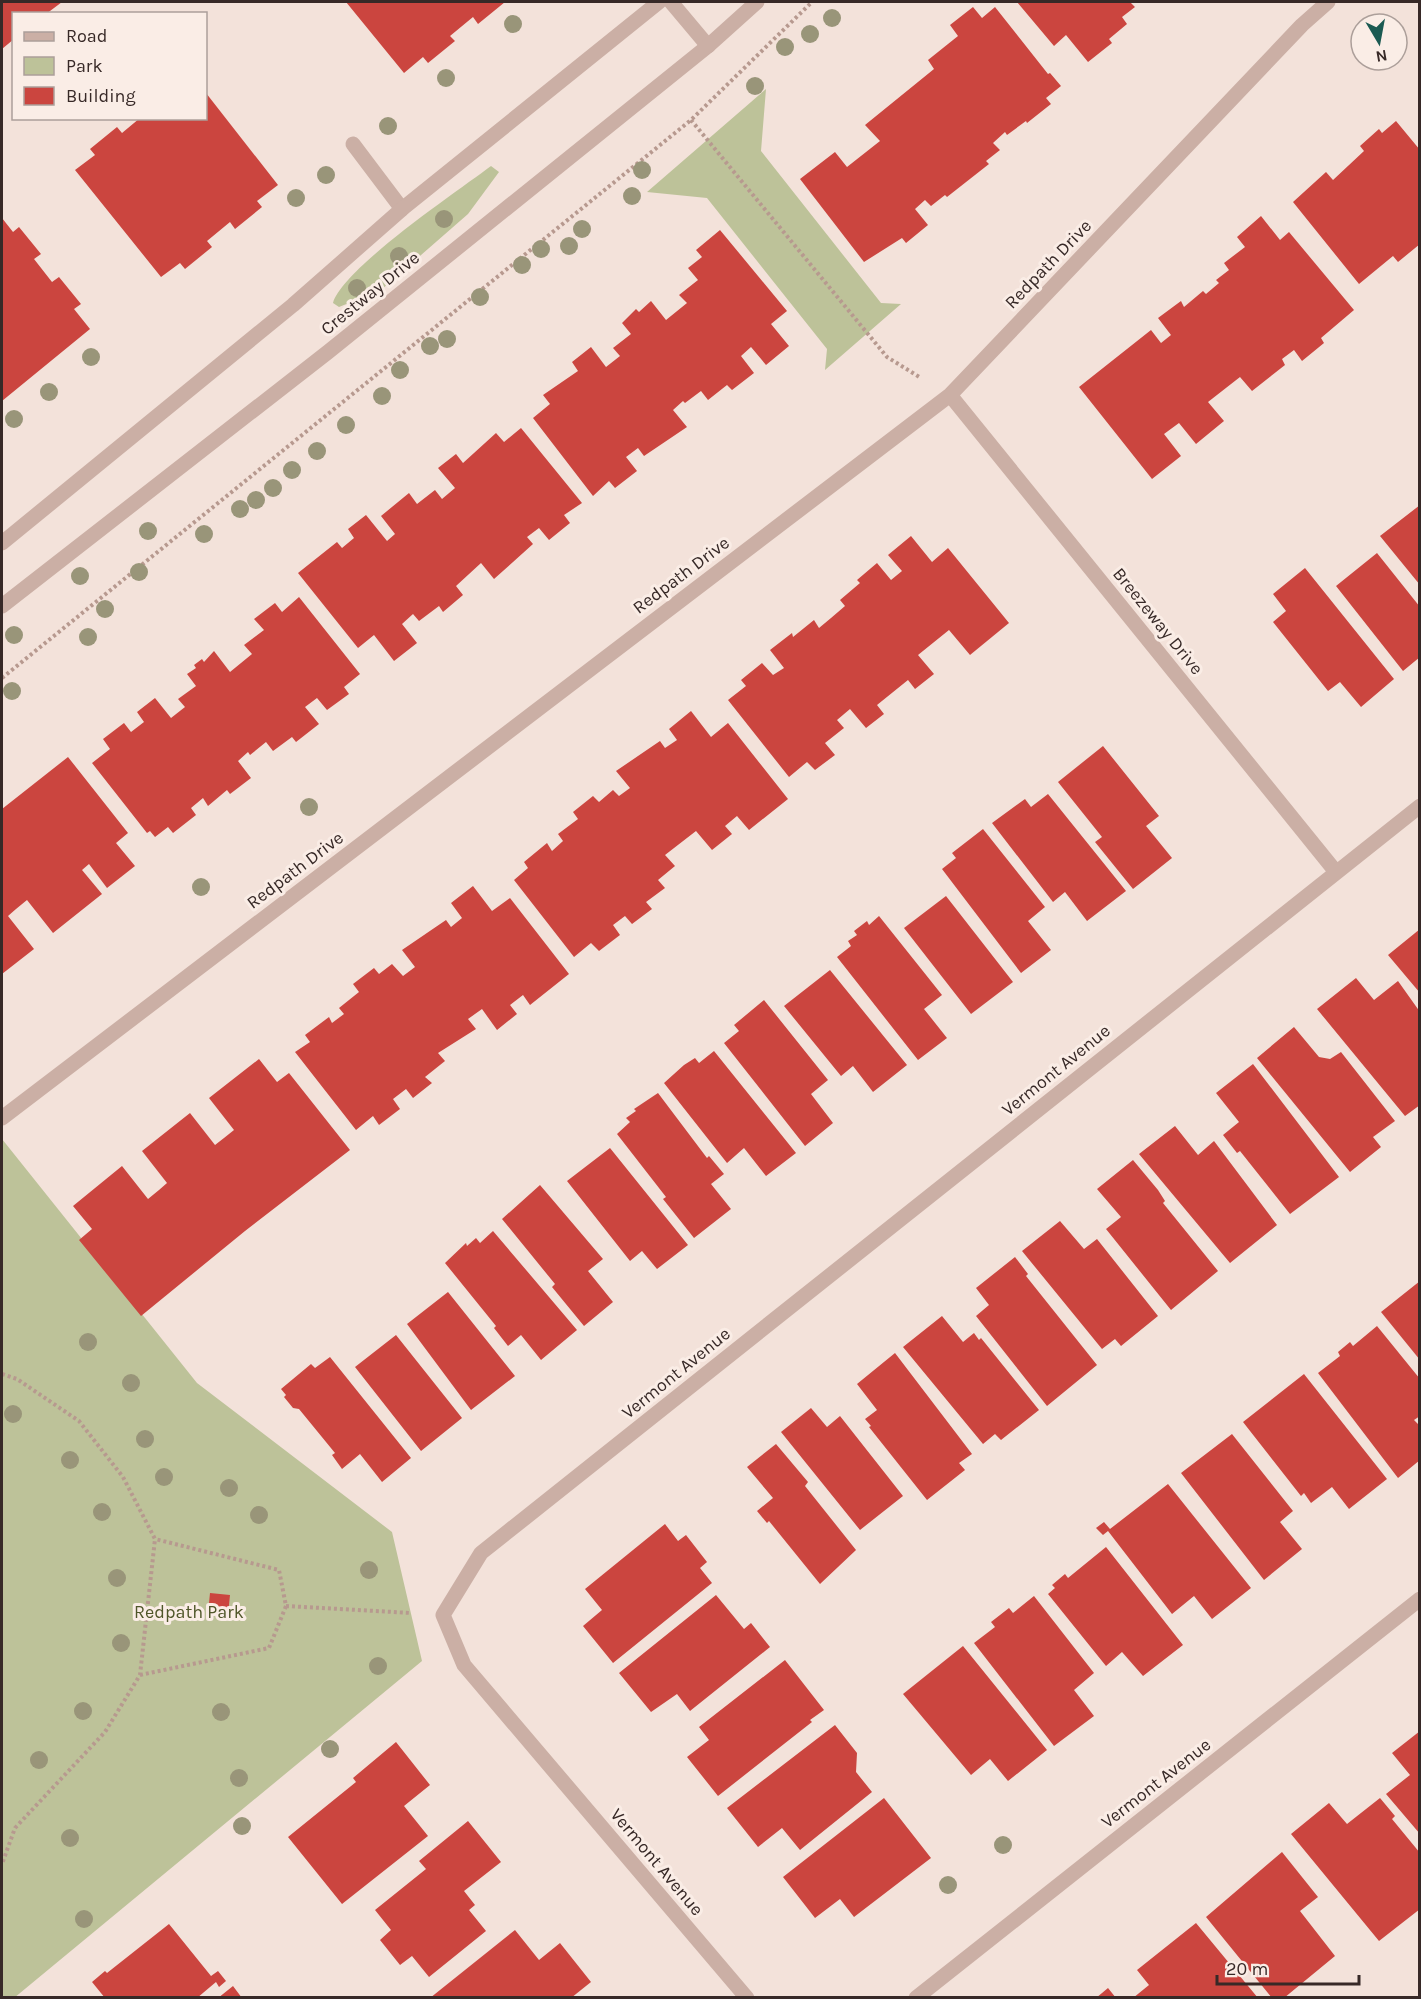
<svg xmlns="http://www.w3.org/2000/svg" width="1421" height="1999" viewBox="0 0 1421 1999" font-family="Karla,sans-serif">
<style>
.green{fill:#bdc299}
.building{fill:#cb453f}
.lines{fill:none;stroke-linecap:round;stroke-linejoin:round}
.path{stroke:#b7998f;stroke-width:4;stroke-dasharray:3 3;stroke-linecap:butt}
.service{stroke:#cbafa5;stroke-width:15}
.minor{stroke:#cbafa5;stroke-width:15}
.tertiary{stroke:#cbafa5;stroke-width:15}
.tree{fill:#999579}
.labels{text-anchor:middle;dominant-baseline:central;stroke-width:6;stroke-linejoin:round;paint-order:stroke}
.street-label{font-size:18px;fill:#372927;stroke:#faede6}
.park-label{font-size:18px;fill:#4f5629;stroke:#faede6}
</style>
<rect width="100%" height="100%" fill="#f3e2da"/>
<path class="green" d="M766,89l-5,62 120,152 20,1 -76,66 2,-21 -120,-151 -60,-6z
M491,166l8,6 -31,42 -87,76 -42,17 -6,-4c10,-35 125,-112 158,-137z
M2,1139l195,244 195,149 30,129 -408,337 -12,-1z"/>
<path class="building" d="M2,2h60l-16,12h-32v25l-12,10z
M346,2h159l-27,22 -5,-7 -23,19 5,5 -27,22 -5,-6 -19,16z
M1017,2h113l5,5 -13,10 5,7 -18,15 3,4 -24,19 -22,-27 -12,11z
M973,7l9,11 13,-11 53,67 2,-1 11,13 -15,12 5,6 -24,19 -1,-2 -19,14 -2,-3 -12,11 7,7 -14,11 3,3 -42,33 -2,-2 -14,11 -6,-6 -10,9 13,16 -22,18 -4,-5 -38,24 -64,-83 35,-27 12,15 33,-26 -15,-16 69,-56 -6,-9 30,-24 -8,-11z
M206,93l72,92 -21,16 5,6 -27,22 -5,-7 -23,19 5,6 -27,22 -5,-6 -19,14 -86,-107 20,-15 -5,-6 27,-22 5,6 18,-15h66z
M1396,121l24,29v94l-22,18 -5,-6 -34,28 -66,-82 33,-30 7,8 31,-29 -4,-5 19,-17 3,4z
M1261,216l19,24 9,-8 65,78 -33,28 3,5 -22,18 -8,-11 -12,9 3,6 -33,26 -12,-14 -32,25 16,19 -28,23 -17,-21 -15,11 17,22 -29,23 -73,-92 72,-57 10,13 10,-8 -13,-17 23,-17 3,6 19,-16 3,3 13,-11 -3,-3 13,-10 -5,-7 21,-16 -8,-10z
M2,218l11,14 6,-5 22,27 -7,5 18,23 7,-5 22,27 -7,5 16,20 -88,72z
M720,230l67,81 -16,13 18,22 -23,19 -15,-18 -10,9 13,17 -22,17 -5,-5 -19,15 -7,-9 -16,12 -2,-2 -10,9 14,17 -43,29 -6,-8 -12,9 11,14 -22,17 -6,-7 -16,15 -60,-78 17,-14 -7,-9 35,-24 -6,-9 19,-15 15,20 14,-11 -7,-8 18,-14 -9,-11 14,-14 3,3 12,-11 15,19 21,-17 -8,-8 19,-15 -10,-12 14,-11 -6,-7z
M521,428l61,75 -18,12 6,8 -21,17 -10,-12 -12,9 6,7 -39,35 -13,-16 -25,23 7,9 -20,17 -4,-6 -20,15 -6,-7 -11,10 15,19 -23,18 -20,-26 -16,13 -60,-75 39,-31 5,6 12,-10 -6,-9 18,-14 21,26 8,-7 -14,-18 28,-23 8,11 18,-14 7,9 13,-11 -17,-20 18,-14 7,9 33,-30 8,9z
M1420,505v80l-40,-49z
M911,536l21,26 16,-14 61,75 -39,32 -21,-25 -31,25 16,19 -19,15 -7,-9 -31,25 7,9 -18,14 -16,-19 -13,11 7,8 -19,15 10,12 -20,15 -8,-8 -18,15 -61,-77 18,-14 -5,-6 21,-17 11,12 11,-7 -14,-18 22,-17 1,4 21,-17 5,8 12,-10 14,-12 -5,-6 20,-17 -3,-3 20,-17 14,17 11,-9 -14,-16z
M1377,553l43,54v50l-17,14 -67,-85z
M1305,568l89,111 -33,28 -21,-25 -12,9 -55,-69 13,-11 -13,-17z
M299,597l61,77 -16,13 5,7 -22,16 -10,-12 -12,9 14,17 -23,18 -4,-5 -19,14 -7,-9 -16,13 -2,-3 -10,9 13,17 -21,16 -3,-4 -19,16 -5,-8 -12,10 5,7 -23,18 -5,-6 -13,10 -5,-6 -3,2 -55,-70 18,-14 -7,-10 21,-16 7,9 13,-10 -7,-10 18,-14 16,20 14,-11 -7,-8 18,-13 -9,-12 9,-6 -2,-3 8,-6 2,3 10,-11 16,21 22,-18 -8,-9 20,-15 -10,-11 21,-16 7,9z
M691,711l20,26 17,-14 60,76 -39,31 -12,-14 -12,10 7,8 -20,16 -16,-19 -31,24 10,11 -17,14 7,8 -19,14 6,7 -20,15 -7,-8 -12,9 7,10 -21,16 -8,-8 -17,14 -60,-77 14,-12 -4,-6 23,-19 5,8 11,-10 -5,-7 20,-15 -5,-7 20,-16 6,6 14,-12 6,6 11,-8 -14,-17 44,-30 5,7 12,-8 -8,-11z
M1103,746l56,70 -13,10 26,32 -39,31 -38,-47 7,-5 -44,-55z
M68,757l60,76 -12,10 19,23 -28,22 -18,-24 -7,6 20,24 -49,39 -26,-33 -11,9 -8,7 26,33 -32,25v-165z
M1048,794l78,97 -39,30 -22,-29 -12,10 -61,-79 33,-24 6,8z
M983,829l62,78 -17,14 23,29 -30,23 -79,-104 14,-11 -4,-5z
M473,886l19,25 18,-13 59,76 -39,31 -7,-10 -13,10 7,9 -20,16 -15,-21 -14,10 8,10 -38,24 7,8 -20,16 7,6 -19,15 -7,-9 -13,10 7,10 -21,16 -6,-9 -17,14 -61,-78 15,-10 -5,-7 24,-18 3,6 12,-9 -5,-6 20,-16 -6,-8 21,-16 5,6 13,-10 11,12 12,-9 -13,-17 44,-30 5,7 11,-9 -11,-15z
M946,896l67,86 -42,32 -67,-86z
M879,916l63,79 -18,14 23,29 -29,22 -81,-103 14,-11 -3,-5 9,-6 -3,-4 13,-10 2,4z
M1420,929v64l-32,-38z
M830,970l77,95 -34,27 -20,-26 -12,10 -57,-70z
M1356,978l18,22 24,-19 22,31v93l-15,11 -88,-107z
M764,1000l64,80 -17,14 22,29 -28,23 -81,-103 15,-12 -5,-6z
M1294,1027l25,30 11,2 11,-7 54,69 -22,16 8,10 -31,25 -93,-114z
M714,1051l82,102 -30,23 -22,-28 -17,15 -63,-80 20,-18 11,-7 4,5z
M259,1059l18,23 12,-9 61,77 -105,81 -104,85 -62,-76 13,-11 -19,-23 49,-40 26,33 11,-9 8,-7 -25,-32 48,-38 25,32 9,-7 10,-8 -25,-32z
M1253,1064l86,113 -49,37 -50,-63 -3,2 -14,-18 16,-13 -23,-29z
M658,1093l49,65 2,-2 15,18 -13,10 20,25 -37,29 -31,-39 3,-2 -49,-63 13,-12 -4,-4 10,-7 -2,-2z
M1175,1126l23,29 16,-14 63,84 -47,38 -91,-109z
M610,1148l78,97 -31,24 -15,-18 -12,10 -63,-80z
M1133,1160l25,30 7,11 -2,2 55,68 -47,39 -65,-81 15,-12 -24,-28z
M540,1185l63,74 -15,12 25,31 -29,24 -32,-39 3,-3 -53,-65z
M1060,1221l24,28 13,-10 61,77 -37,30 -6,-7 -13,10 -80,-98z
M493,1231l84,99 -36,30 -20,-25 -13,11 -14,-18 2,-2 -51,-63 21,-20 1,3 9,-8 4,5z
M1015,1257l13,17 -2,2 71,89 -50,41 -71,-90 13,-11 -13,-17z
M1420,1281v79l-39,-48z
M448,1292l67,84 -44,34 -64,-86z
M942,1316l21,26 11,-9 5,7 2,-2 58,72 -38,30 -6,-6 -12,10 -80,-97z
M1377,1326l43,53v37l-6,4 6,6v34l-22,18 -80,-105 22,-17 -2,-4 12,-10 3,4z
M396,1335l66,83 -41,33 -66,-84z
M895,1353l77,101 -13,9 6,7 -38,30 -58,-73 2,-1 -6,-7 12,-9 -20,-26z
M330,1357l81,101 -29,24 -22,-28 -18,15 -10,-14 3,-2 -36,-44 -6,-1 -9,-11 2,-2 -5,-6 30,-25 4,4z
M1304,1374l83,105 -38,30 -17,-22 -21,16 -7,-10 -3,3 -58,-74z
M811,1408l16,19 13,-11 63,80 -43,34 -79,-98z
M1232,1434l61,77 -13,11 22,27 -38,31 -83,-107z
M776,1444l32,38 -3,4 51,64 -36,34 -51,-63 -2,2 -10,-12 16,-13 -26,-31z
M1168,1484l83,104 -39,31 -18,-23 -22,18 -64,-83 -5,4 -7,-7 8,-6 6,7z
M665,1524l13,17 8,-6 21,27 -7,6 12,15 -99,80 -30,-37 19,-16 -17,-21z
M1106,1547l77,98 -40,31 -21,-24 -16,14 -58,-72 7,-6 -3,-3 13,-11 3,4z
M210,1593l20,2 -2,20 -20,-2z
M716,1595l28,34 7,-6 19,24 -80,64 -13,-17 -26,18 -32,-39z
M1034,1596l60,77 -20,17 20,26 -40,30 -80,-103 21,-16 -4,-5 18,-14 4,5z
M963,1646l84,104 -39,31 -18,-22 -19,16 -68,-81z
M785,1660l39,50 -14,10 2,2 -94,74 -31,-39 22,-17 -10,-13z
M835,1725l22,28 -1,19 16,20 -72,58 -18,-22 -24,19 -31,-39z
M1420,1731v103l-34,-40 24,-19 -18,-22z
M396,1742l34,43 -26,21 24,30 -86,68 -54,-67 68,-55 -3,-4z
M884,1798l47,60 -77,59 -14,-18 -25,19 -32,-41z
M1380,1798l15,18 -3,3 28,34v56l-41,32 -88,-107 38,-31 18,21z
M468,1821l33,41 -37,29 11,14 -6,5 17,21 -57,46 -17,-21 -12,9 -20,-25 11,-10 -16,-20 51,-41 -7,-8z
M1282,1852l36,45 -18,14 35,45 -51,42h-12l-66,-81z
M1196,1923l62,75h-125l16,-13 -12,-15z
M169,1924l42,52 7,-5 8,10 -7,6 -3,-5 -19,16h-92l-13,-16 13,-11 2,2z
M515,1930l24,30 21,-17 31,39 -20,16h-141z
M233,1986l9,12h-24z
M1108,1988l8,10h-20z"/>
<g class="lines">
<path class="path" d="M691,120l196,237 34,21
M2,678l689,-558 121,-118
M2,1374l15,5 62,42 44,56 32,62 -15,136 -35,57 -90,96 -13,36
M286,1606l125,7
M140,1675l129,-27 17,-42 -7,-36 -124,-31"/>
<path class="service" d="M353,144l49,65"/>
<path class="minor" d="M671,2l37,44
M950,395l386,477
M2,1118l948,-723 352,-370 26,-23
M747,1998l-283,-333 -21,-50 38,-62 939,-747
M916,1998l504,-399"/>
<path class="tertiary" d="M2,543l291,-238 109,-96 257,-207
M2,606l326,-254 380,-306 49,-44"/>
</g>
<g class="tree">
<circle cx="832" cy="18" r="9"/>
<circle cx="513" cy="24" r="9"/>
<circle cx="810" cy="34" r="9"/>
<circle cx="785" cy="47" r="9"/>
<circle cx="446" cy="78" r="9"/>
<circle cx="755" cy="86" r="9"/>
<circle cx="388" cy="126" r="9"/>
<circle cx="642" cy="170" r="9"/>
<circle cx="326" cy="175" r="9"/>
<circle cx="632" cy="196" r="9"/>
<circle cx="296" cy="198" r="9"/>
<circle cx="444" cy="219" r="9"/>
<circle cx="582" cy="229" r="9"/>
<circle cx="569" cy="246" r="9"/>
<circle cx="541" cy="249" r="9"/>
<circle cx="399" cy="256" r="9"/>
<circle cx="522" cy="265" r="9"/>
<circle cx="357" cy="288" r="9"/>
<circle cx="480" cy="297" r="9"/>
<circle cx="447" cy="339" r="9"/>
<circle cx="430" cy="346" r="9"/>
<circle cx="91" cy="357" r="9"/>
<circle cx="400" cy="370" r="9"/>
<circle cx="49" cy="392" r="9"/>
<circle cx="382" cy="396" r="9"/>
<circle cx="14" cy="419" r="9"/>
<circle cx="346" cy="425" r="9"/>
<circle cx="317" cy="451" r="9"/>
<circle cx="292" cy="470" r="9"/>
<circle cx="273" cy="488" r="9"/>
<circle cx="256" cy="500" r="9"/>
<circle cx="240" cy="509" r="9"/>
<circle cx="148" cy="531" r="9"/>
<circle cx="204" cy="534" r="9"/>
<circle cx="139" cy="572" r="9"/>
<circle cx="80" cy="576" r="9"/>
<circle cx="105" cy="609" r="9"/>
<circle cx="14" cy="635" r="9"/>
<circle cx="88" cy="637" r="9"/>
<circle cx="12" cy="691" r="9"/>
<circle cx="309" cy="807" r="9"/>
<circle cx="201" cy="887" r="9"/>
<circle cx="88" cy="1342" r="9"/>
<circle cx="131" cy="1383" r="9"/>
<circle cx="13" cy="1414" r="9"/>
<circle cx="145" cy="1439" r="9"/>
<circle cx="70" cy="1460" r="9"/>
<circle cx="164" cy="1477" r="9"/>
<circle cx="229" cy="1488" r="9"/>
<circle cx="102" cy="1512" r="9"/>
<circle cx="259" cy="1515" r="9"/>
<circle cx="369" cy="1570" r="9"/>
<circle cx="117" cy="1578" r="9"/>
<circle cx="121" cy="1643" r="9"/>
<circle cx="378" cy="1666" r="9"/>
<circle cx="83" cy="1711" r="9"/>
<circle cx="221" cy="1712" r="9"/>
<circle cx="330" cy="1749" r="9"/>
<circle cx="39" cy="1760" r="9"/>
<circle cx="239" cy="1778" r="9"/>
<circle cx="242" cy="1826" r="9"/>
<circle cx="70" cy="1838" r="9"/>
<circle cx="1003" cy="1845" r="9"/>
<circle cx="948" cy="1885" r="9"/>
<circle cx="84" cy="1919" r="9"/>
</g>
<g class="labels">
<g class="street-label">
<text transform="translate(1048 264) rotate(-46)">Redpath Drive</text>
<text transform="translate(370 293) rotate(-39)">Crestway Drive</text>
<text transform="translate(681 575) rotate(-37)">Redpath Drive</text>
<text transform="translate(1158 621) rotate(51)">Breezeway Drive</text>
<text transform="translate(295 870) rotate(-37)">Redpath Drive</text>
<text transform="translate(1056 1070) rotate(-39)">Vermont Avenue</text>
<text transform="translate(676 1373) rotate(-39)">Vermont Avenue</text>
<text transform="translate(1156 1783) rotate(-38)">Vermont Avenue</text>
<text transform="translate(657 1862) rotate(50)">Vermont Avenue</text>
</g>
<g class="park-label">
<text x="189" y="1612">Redpath Park</text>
</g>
</g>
<rect width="1421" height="1999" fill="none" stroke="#372927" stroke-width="6"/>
<rect x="12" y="12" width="195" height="108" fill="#faede6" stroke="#ac9f9a" stroke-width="1.5"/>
<rect x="24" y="32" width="30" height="9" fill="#cbafa5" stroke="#ac9f9a" stroke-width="1.5"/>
<text x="66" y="42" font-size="18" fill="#372927">Road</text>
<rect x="24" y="57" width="30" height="18" fill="#bdc299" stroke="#ac9f9a" stroke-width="1.5"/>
<text x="66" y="72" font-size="18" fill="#372927">Park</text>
<rect x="24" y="87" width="30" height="18" fill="#cb453f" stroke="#ac9f9a" stroke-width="1.5"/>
<text x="66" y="102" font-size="18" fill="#372927">Building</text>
<g transform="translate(1379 42) rotate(170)"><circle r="28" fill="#faede6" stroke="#ac9f9a" stroke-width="1.5"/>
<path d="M0-4.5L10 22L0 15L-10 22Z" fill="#1b5a52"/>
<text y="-9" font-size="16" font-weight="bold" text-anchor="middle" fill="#372927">N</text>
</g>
<path d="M1217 1975v9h142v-9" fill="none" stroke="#372927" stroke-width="3"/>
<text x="1226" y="1975" font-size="18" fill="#372927" stroke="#faede6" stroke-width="4.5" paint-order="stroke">20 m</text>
</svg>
